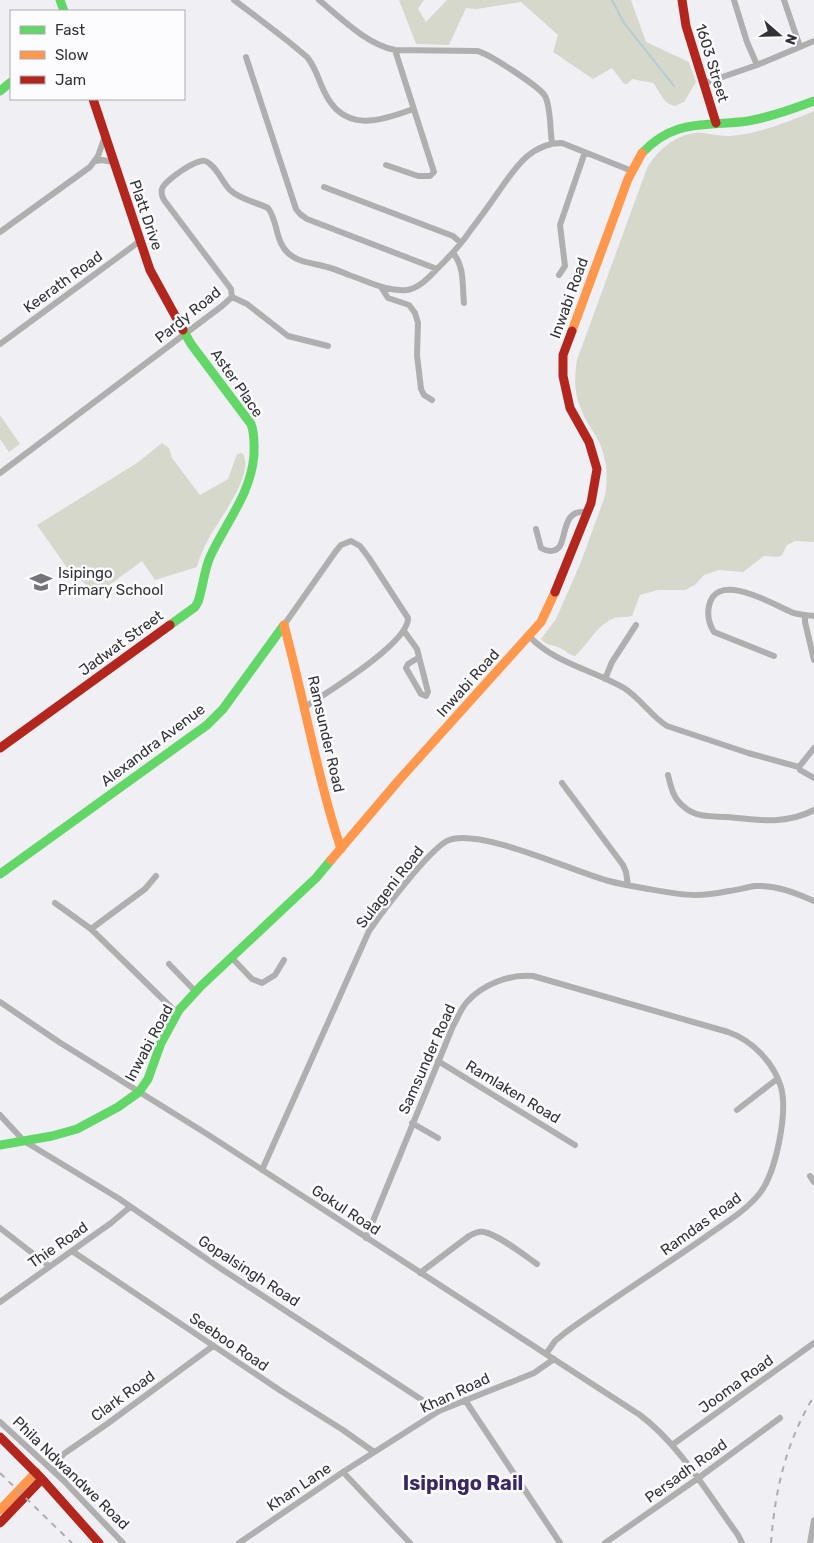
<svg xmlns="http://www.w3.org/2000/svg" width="814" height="1543" viewBox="0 0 814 1543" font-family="Rubik,sans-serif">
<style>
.green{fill:#d5d8cb}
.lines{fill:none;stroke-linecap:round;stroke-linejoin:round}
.stream{stroke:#b1cdd5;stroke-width:2}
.street{stroke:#afafb0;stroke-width:6}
.fast{stroke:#63d668;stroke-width:9}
.slow{stroke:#ff974d;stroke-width:9}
.jam{stroke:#b3261e;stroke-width:9}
.rail{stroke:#acacae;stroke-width:2;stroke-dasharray:6 6;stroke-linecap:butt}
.labels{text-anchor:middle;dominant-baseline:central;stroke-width:5;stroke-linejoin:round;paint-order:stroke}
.street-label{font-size:15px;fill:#333236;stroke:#fcfcff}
.poi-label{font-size:15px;fill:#333236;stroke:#fcfcff;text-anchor:start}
.district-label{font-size:20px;font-weight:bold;fill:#3b2862;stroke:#fcfcff}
</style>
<rect width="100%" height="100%" fill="#f0f0f4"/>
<path class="green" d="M399,0h25l-6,9 8,13 21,-22h184l15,42 43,20 7,20 -12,20 -9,4c-13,-3 -14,-14 -22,-23l-21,-4 -5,5h-3l-12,-16 -19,11 -40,-27 5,-17 -37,-33 -44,7 -11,-1 -17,37 -33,-1z
M814,111v431l-19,-1 -8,4 -5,10 -4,2 -14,-1 -21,16 -24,-2 -15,5 -9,10 -10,5h-27l-18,5 -8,21c-7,2 -14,0 -20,3 -17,8 -23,25 -37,37 -7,-1 -9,-6 -15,-8 -8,-4 -14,-2 -19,-9l15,-20 25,-57 24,-66c4,-22 1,-44 -11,-63 -5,-8 -10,-15 -13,-24 -7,-16 -7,-32 -4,-49l70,-192c11,-19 33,-37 56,-35 9,1 18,3 27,3 28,-2 58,-14 84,-25z
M0,415l20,29 -11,8 -9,-13z
M162,443l7,5 3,10 28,37 28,-16 9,-25 5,-1c15,18 -24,68 -33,85 -5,9 -9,18 -12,29l-42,13 -13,-19 -45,33 -29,-25 -31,-44 100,-62z"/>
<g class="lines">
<path class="stream" d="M612,0l12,23 50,63"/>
<path class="street" d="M234,0c19,14 37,28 55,42 6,5 12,10 18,15 9,11 11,22 17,34 19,42 55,31 89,18
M319,0c22,18 47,44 76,50l82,1c11,2 63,36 68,45 6,11 5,35 7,47
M734,0l13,42 10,23
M784,0l16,47
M246,57l50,152 4,5 7,5 130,50
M705,83l52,-18 57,-24
M96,161l6,-1 11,2
M386,165l32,11h12l4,-4 -39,-122
M324,187l129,49 8,7
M0,232l90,-65 8,-11 7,-20
M453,253c12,14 9,33 11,50
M559,275l6,-9 -5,-41 25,-73
M381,287l7,11 21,7 6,8 3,10 -1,32 4,34 3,6 8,5
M232,297l15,7 41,32 40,10
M0,344l140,-103
M0,473l222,-167 10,-9 -1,-8 -67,-89c-2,-3 -3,-6 -2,-11 2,-8 35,-31 43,-28 10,3 18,22 25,29 11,10 26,12 38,18 10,13 7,33 20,45 11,10 26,10 39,14 8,2 15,5 22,8 18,6 38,17 58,15 13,-2 22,-13 31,-22 11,-11 23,-23 32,-37 10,-13 20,-27 29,-40 16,-23 32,-48 63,-48l70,28
M536,529l5,19c7,4 16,5 20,-4 6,-17 4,-34 26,-32
M805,615v7l9,38
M284,625l52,-74 5,-6 10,-4 9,5 9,12 39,60c1,25 -82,75 -103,89
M404,631l13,18 11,43 -2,4 -5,-2 -15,-26 2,-4 10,-6
M529,636c25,27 64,34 95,52 16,10 27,28 43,38l81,27 51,14
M774,656l-60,-24c-5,-8 -7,-17 -5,-26 7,-36 64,-2 82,6 7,3 15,3 23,4
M605,679l7,-17 24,-37
M814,748l-15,19 1,3 14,8
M668,775c3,12 5,23 15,31 13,12 27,10 44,11 29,3 59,8 87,-7
M562,783l61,82 3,7 2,13
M55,903l36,26 86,84
M91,929l54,-40 11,-13
M232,958l20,21 10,4 13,-8 9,-15
M169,964l27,28
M0,1002l59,40 148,92 433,281c40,30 68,79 98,120l4,8
M438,1061l137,84
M737,1110l40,-31
M0,1115l24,26 94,57 102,70 219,143
M412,1123l26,15
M262,1170l107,-239c13,-19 62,-84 80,-91 32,-12 125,32 160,41 11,3 23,5 34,7 17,3 35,7 52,7 11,0 24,-2 34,-4 9,-1 18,-4 26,-5 21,-1 41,7 59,15
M810,1176l4,6
M0,1228l49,38
M366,1238l87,-212c5,-8 8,-18 14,-24 16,-18 43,-28 66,-26l195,56c24,8 46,31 53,55 7,26 -5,85 -21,106 -15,19 -37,31 -56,45 -46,32 -93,62 -138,94l-11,9 -9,13
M72,1251l209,140 62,39 31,22
M420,1273l49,-37c5,-3 10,-5 15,-4 15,3 40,23 53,32
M0,1302l111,-79 19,-16
M465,1400l95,143
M0,1422l64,59 59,62
M672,1445l142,-102
M54,1471l6,-13 5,-5 42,-29 106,-78
M343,1472l67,71
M239,1543l104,-71 96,-61 95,-38 20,-14
M605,1543l92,-64 83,-61
M810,1543l4,-23"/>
<path class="fast" d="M60,0l4,11
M0,91l11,-9
M642,153c33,-35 63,-26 106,-32 23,-4 45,-12 66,-20
M170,625l25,-18 3,-5c5,-15 6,-31 12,-45 16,-35 41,-63 44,-102 0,-11 1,-21 -3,-31l-60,-80 -8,-14
M0,874l207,-149 16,-16 61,-84
M0,1145l52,-9 25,-7 41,-22 21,-15 9,-13 13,-36 18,-33 22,-24 115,-108 15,-18"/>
<path class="slow" d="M572,331l56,-152 14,-26
M284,625c20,74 33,151 57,224
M331,860l68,-80 142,-158 14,-30
M0,1510l36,-38"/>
<path class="jam" d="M682,0l4,26 30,97
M93,99l57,171 33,60
M555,592l36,-89 6,-34 -8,-27 -19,-34 -7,-32v-21l9,-24
M0,748l170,-123
M0,1437l42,42 57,64
M0,1523l42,-44"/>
<path class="rail" d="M0,1473l72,70
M771,1543c4,-53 15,-101 43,-147"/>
</g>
<defs>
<g id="school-bare" transform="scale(1.725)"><path d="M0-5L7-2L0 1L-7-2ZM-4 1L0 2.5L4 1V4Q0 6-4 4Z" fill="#757478" stroke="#fcfcff" stroke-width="2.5" paint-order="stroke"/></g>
</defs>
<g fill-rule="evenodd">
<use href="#school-bare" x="41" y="582"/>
</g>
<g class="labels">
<g class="street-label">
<text transform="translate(712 63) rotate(73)">1603 Street</text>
<text transform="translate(146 215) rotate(71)">Platt Drive</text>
<text transform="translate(63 282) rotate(-36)">Keerath Road</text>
<text transform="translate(569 298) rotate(-70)">Inwabi Road</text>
<text transform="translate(188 315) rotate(-39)">Pardy Road</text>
<text transform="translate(237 383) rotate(55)">Aster Place</text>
<text transform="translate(121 643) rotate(-36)">Jadwat Street</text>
<text transform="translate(468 683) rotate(-48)">Inwabi Road</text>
<text transform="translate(326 734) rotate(77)">Ramsunder Road</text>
<text transform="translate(153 745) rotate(-37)">Alexandra Avenue</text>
<text transform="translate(390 887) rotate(-52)">Sulageni Road</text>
<text transform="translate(149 1043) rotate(-62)">Inwabi Road</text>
<text transform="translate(427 1059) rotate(-66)">Samsunder Road</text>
<text transform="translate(513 1092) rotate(31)">Ramlaken Road</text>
<text transform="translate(346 1210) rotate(33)">Gokul Road</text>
<text transform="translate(701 1224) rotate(-36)">Ramdas Road</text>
<text transform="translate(58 1245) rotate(-35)">Thie Road</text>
<text transform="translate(249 1271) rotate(33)">Gopalsingh Road</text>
<text transform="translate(229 1342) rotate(34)">Seeboo Road</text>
<text transform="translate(736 1384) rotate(-36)">Jooma Road</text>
<text transform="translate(455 1393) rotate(-25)">Khan Road</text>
<text transform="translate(123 1396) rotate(-36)">Clark Road</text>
<text transform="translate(686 1471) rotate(-36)">Persadh Road</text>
<text transform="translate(71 1473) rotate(44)">Phila Ndwandwe Road</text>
<text transform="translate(299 1487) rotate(-34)">Khan Lane</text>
</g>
<g class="poi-label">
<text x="58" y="573">Isipingo<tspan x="58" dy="17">Primary School</tspan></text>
</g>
<g class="district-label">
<text x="463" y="1483">Isipingo Rail</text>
</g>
</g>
<rect x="10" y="10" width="175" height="90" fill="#fcfcff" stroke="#acabaf"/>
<rect x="20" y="26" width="25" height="8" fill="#63d668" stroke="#acabaf"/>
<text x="55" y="35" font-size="15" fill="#333236">Fast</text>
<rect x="20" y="51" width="25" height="8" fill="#ff974d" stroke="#acabaf"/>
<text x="55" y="60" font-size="15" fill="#333236">Slow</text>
<rect x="20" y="76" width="25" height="8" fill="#b3261e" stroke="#acabaf"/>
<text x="55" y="85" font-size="15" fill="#333236">Jam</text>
<g transform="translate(779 35) rotate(110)" stroke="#fcfcff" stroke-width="4" paint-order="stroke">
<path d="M0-4L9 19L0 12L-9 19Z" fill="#333236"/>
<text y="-8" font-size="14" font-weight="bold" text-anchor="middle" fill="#333236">N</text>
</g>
</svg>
